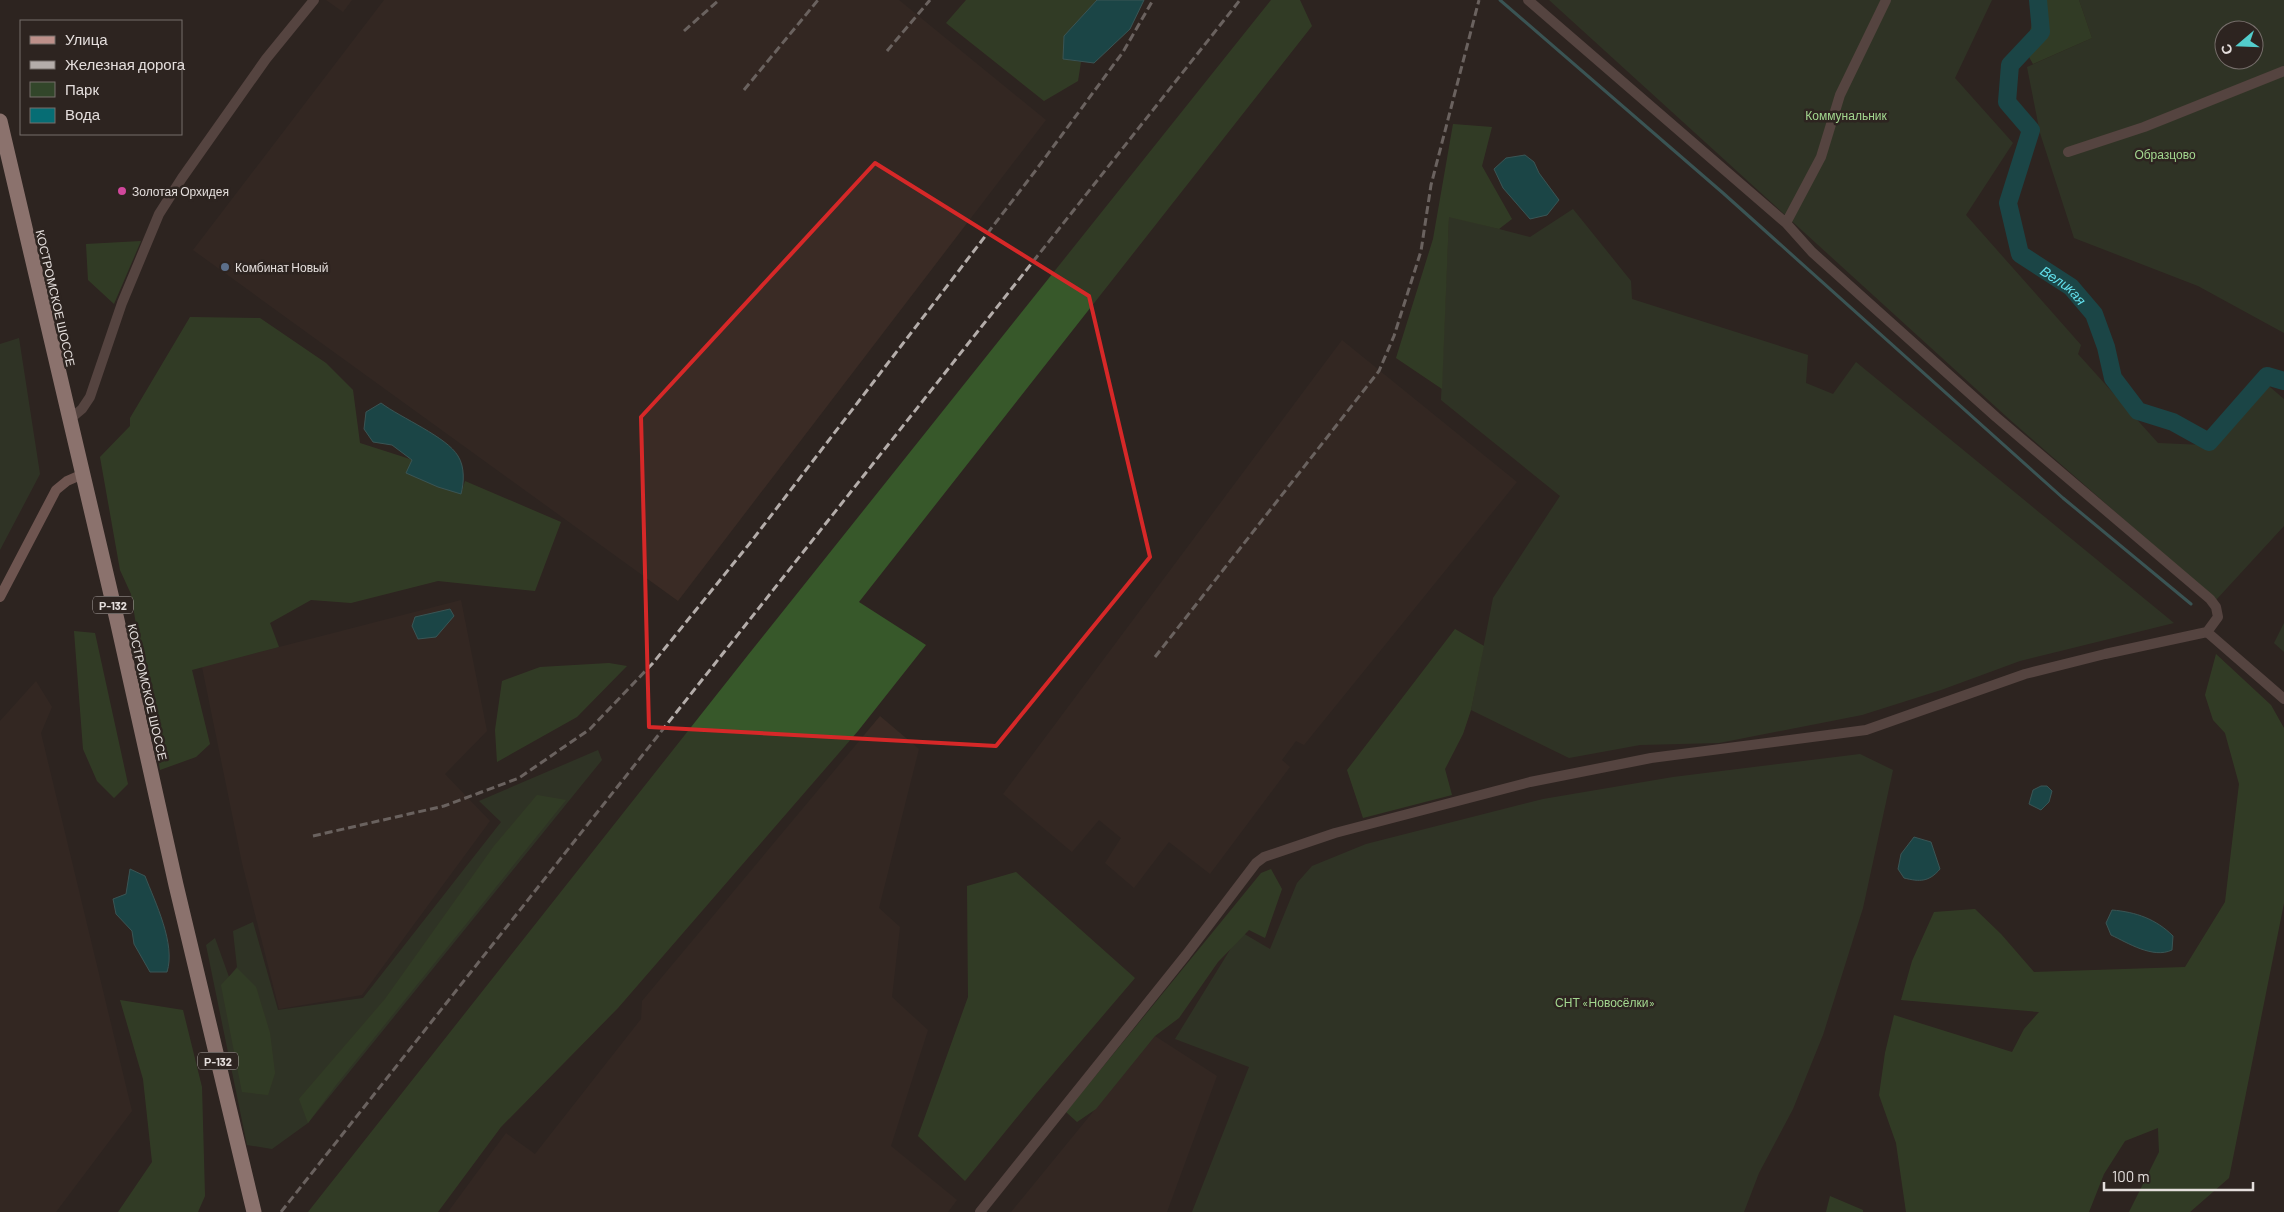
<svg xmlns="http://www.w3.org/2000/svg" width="2284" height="1212" viewBox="0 0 2284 1212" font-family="Barlow,sans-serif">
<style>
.built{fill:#3a2b25}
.green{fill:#32462a;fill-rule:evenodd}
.forest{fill:#37582a}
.water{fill:#066d74;stroke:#498f93}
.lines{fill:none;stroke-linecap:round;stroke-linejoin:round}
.stream{stroke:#498f93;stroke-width:3}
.river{stroke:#066d74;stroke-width:18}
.street{stroke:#866a66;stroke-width:10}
.secondary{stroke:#bd908a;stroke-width:10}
.highway{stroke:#fcd1cb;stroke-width:15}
.rail{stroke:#b4adaa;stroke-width:3;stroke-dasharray:8 4;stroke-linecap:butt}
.marked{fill:none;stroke:#d62828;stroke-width:4;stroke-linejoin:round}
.hotel-dot{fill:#d1479c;stroke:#2d2420;stroke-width:2}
.service-dot{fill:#5c6f8a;stroke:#2d2420;stroke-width:2}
.labels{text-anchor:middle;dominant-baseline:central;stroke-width:5;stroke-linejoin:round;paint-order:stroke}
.shield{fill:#2d2420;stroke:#ada6a4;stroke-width:1}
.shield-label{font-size:11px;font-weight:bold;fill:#e4dedc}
.park-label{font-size:12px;fill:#a3d78f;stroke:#2d2420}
.poi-label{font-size:12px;fill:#e4dedc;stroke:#2d2420;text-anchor:start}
.street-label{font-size:12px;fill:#e4dedc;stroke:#2d2420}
.water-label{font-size:14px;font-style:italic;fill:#61deea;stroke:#2d2420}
</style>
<rect width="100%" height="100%" fill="#2d2420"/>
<path class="built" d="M326,0h26l-9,12z
M384,0h515l147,120 -368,481 -485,-351z
M1342,340l175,142 -213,263 -8,-4 -14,19 8,7 -80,107 -41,-32 -35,46 -29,-25 16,-25 -22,-18 -27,32 -69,-58z
M461,600l26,131 -42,43 45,47 -128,174 -83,14 -37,-146 -40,-196z
M36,681l16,26 -11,26 91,378 -76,101h-56v-491z
M880,716l39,33 -40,159 21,19 -8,70 36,33 -37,116 66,54 -9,12h-500l58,-79 29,21 106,-135 1,-18z
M1155,1036l62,40 -50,136h-156z"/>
<path class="green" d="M1549,0h443l-37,78 58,65 -47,72 115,130 -3,9 80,89 45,2 60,-64 21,18v127l-68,74 -208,-182z
M2079,0h205v333l-86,-47 -124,-48 -34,-105 -13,-66 65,-29zM2224,30h30v30h-30z
M1573,209l58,72 1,18 176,56 -2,28 27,11 23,-32 318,261 -154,38 -79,29 -79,25 -143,28 -79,2 -71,13 -98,-48 22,-112 67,-102 -119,-96 8,-184 81,21z
M19,338l21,136 -40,76v-206z
M2284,623v29l-10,-9z
M598,750l4,10 -294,363 -36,26 -25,-4 -41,-200 9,-7 14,39 8,-10 -4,-36 20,-9 25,88 85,-12 138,-176 -22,-21z
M1860,754l33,16 -30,138 -40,127 -30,74 -34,64 -15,39h-552l57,-145 -74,-28 66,-107 29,17 27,-66 15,-17 54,-22 177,-45 130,-22z"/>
<path class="forest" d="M966,0h131l-33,36 -1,23 18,3 -3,19 -34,20 -98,-78z
M1271,0h29l12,26 -453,576 67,43 -68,86 -240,277 -117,119 -63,85h-130l440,-557z
M2035,0h44l13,38 -59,26 -8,-14 8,-30z
M1453,124l39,3 -10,39 30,53 -13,10 -50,-12 -7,172 -46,-31 37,-119z
M141,241l-27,63 -26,-24 -2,-36z
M190,317l70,1 66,45 27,27 7,53 53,17 -7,13 55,21 4,-13 96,41 -26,69 -97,-10 -87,22 -40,-3 -41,23 9,24 -87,23 18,74 -14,13 -36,13 -29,-176 -11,-24 -20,-113 30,-31v-8z
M1455,629l29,17 -13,64 -8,24 -18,35 7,26 -89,23 -16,-48z
M74,631l21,2 33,151 -14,14 -17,-17 -14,-32z
M2216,654l55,51 13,23v175l-55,275 -39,34h-61l30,-60 -1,-24 -33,13 -21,33 -15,38h-183l-10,-69 -17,-48 6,-42 9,-38 118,37 12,-23 15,-17 -138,-12 11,-39 22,-49 41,-3 26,25 33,38 151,-5 40,-65 14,-118 -14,-51 -12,-13 -8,-25z
M609,663l18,3 -50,51 -80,45 -2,-32 7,-49 38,-14z
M537,795l29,5 -230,285 -28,38 -9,-24 86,-100 109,-153z
M1271,869l11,20 -17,49 -16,-8 -31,32 -39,56 -24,18 -59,73 -19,13 -11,-10 195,-239z
M1016,872l119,106 -99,116 -71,87 -47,-45 50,-139 -1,-111z
M237,968l19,19 14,46 5,40 -7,22 -26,-3 -21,-107z
M120,1000l63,10 19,77 3,109 -7,16h-80l34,-50 -9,-83z
M1830,1196l33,14v2h-37z"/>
<path class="water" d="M1097,0h47l-14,29 -36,34 -31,-4 1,-23z
M1525,155l9,7 5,11 20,27 -12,15 -17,4 -27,-31 -9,-19 12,-11z
M381,403c20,15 66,34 77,53 7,11 6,27 3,38l-23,-7 -32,-14 6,-13 -20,-15 -19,-3 -9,-13 2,-17z
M450,609l4,7 -18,21 -18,2 -6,-13 3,-9z
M2041,786h6l5,5 -3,11 -8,8 -12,-6 4,-14z
M1914,837l17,5 9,27c-11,13 -20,13 -36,9l-6,-9 3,-15z
M130,869l15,7c10,26 31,68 22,96h-17l-16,-28 -2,-13 -16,-17 -3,-15 13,-5z
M2112,910c24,2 44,9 61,26l-1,14c-19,9 -44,-7 -61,-15l-5,-12z"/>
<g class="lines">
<path class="stream" d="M1500,0l223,193 340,305 128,106"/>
<path class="river" id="s1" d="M2038,0l3,32 -31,33 -3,37 24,28 -23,73 12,51 51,33 23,27 12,33 7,31 25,33 35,11 36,20 58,-66 17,5"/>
<path class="street" d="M2068,152l76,-25 140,-56
M1786,223l35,-66 19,-62 46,-95
M70,419l12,-10 8,-12 32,-94 37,-89 23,-36 84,-119 48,-59
M2207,632l77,67
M980,1212l206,-257 70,-92 8,-6 71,-24 195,-51 121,-24 215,-28 159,-56 80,-20 102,-22 11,-15 -2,-10 -6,-8 -214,-182 -184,-165 -26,-29 -258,-223"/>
<path class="secondary" d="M0,597l56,-107 11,-9 16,-7"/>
<path class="highway" d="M0,121l117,499 59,265 78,327"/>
<path class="rail" d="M684,31l35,-31
M887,51l43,-51
M744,90l74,-90
M1155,657l224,-286 15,-35 27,-85 10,-66 48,-185
M313,836l131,-30 35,-13 40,-15 71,-49 63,-66 97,-120 286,-373 87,-118 30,-52
M281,1212l959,-1212"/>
</g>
<path d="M0 0H2284V1212H0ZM875,163l214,133 61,261 -154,189 -347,-19 -8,-310z" fill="#2d2420" fill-opacity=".55" fill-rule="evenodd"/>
<path class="marked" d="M875,163l214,133 61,261 -154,189 -347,-19 -8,-310z"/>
<circle class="hotel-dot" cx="122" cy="191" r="5"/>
<circle class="service-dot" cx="225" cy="267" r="5"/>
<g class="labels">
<g class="shield">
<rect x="93" y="596.5" width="40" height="17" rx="4"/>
<rect x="198" y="1052.5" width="40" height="17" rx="4"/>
</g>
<g class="shield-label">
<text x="113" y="605">Р-132</text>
<text x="218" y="1061">Р-132</text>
</g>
<g class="park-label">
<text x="1846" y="115">Коммунальник</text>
<text x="2165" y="154">Образцово</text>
<text x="1605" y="1002">СНТ «Новосёлки»</text>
</g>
<g class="poi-label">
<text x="132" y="191">Золотая Орхидея</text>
<text x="235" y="267">Комбинат Новый</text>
</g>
<g class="street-label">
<text transform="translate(56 298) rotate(77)">КОСТРОМСКОЕ ШОССЕ</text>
<text transform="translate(148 692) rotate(77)">КОСТРОМСКОЕ ШОССЕ</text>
</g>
<g class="water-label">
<text stroke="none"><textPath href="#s1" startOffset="334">Великая</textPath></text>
</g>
</g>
<rect x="20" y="20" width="162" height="115" fill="#2d2420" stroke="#766e6b"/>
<rect x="30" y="36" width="25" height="8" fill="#bd908a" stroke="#766e6b"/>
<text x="65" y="45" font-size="15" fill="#e4dedc">Улица</text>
<rect x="30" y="61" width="25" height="8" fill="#b4adaa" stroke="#766e6b"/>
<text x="65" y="70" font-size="15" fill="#e4dedc">Железная дорога</text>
<rect x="30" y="82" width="25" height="15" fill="#32462a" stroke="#766e6b"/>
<text x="65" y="95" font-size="15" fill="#e4dedc">Парк</text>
<rect x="30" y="108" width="25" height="15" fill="#066d74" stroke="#766e6b"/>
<text x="65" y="120" font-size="15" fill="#e4dedc">Вода</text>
<g transform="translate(2239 45) rotate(251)"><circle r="24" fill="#2d2420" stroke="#766e6b"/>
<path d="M0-4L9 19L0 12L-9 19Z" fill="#52cdcc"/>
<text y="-8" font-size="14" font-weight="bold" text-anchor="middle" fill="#e4dedc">С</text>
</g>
<path d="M2104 1182v8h149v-8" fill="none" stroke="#e4dedc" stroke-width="2.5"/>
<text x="2112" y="1182" font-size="15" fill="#e4dedc" stroke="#2d2420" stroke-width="4" paint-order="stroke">100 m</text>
</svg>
